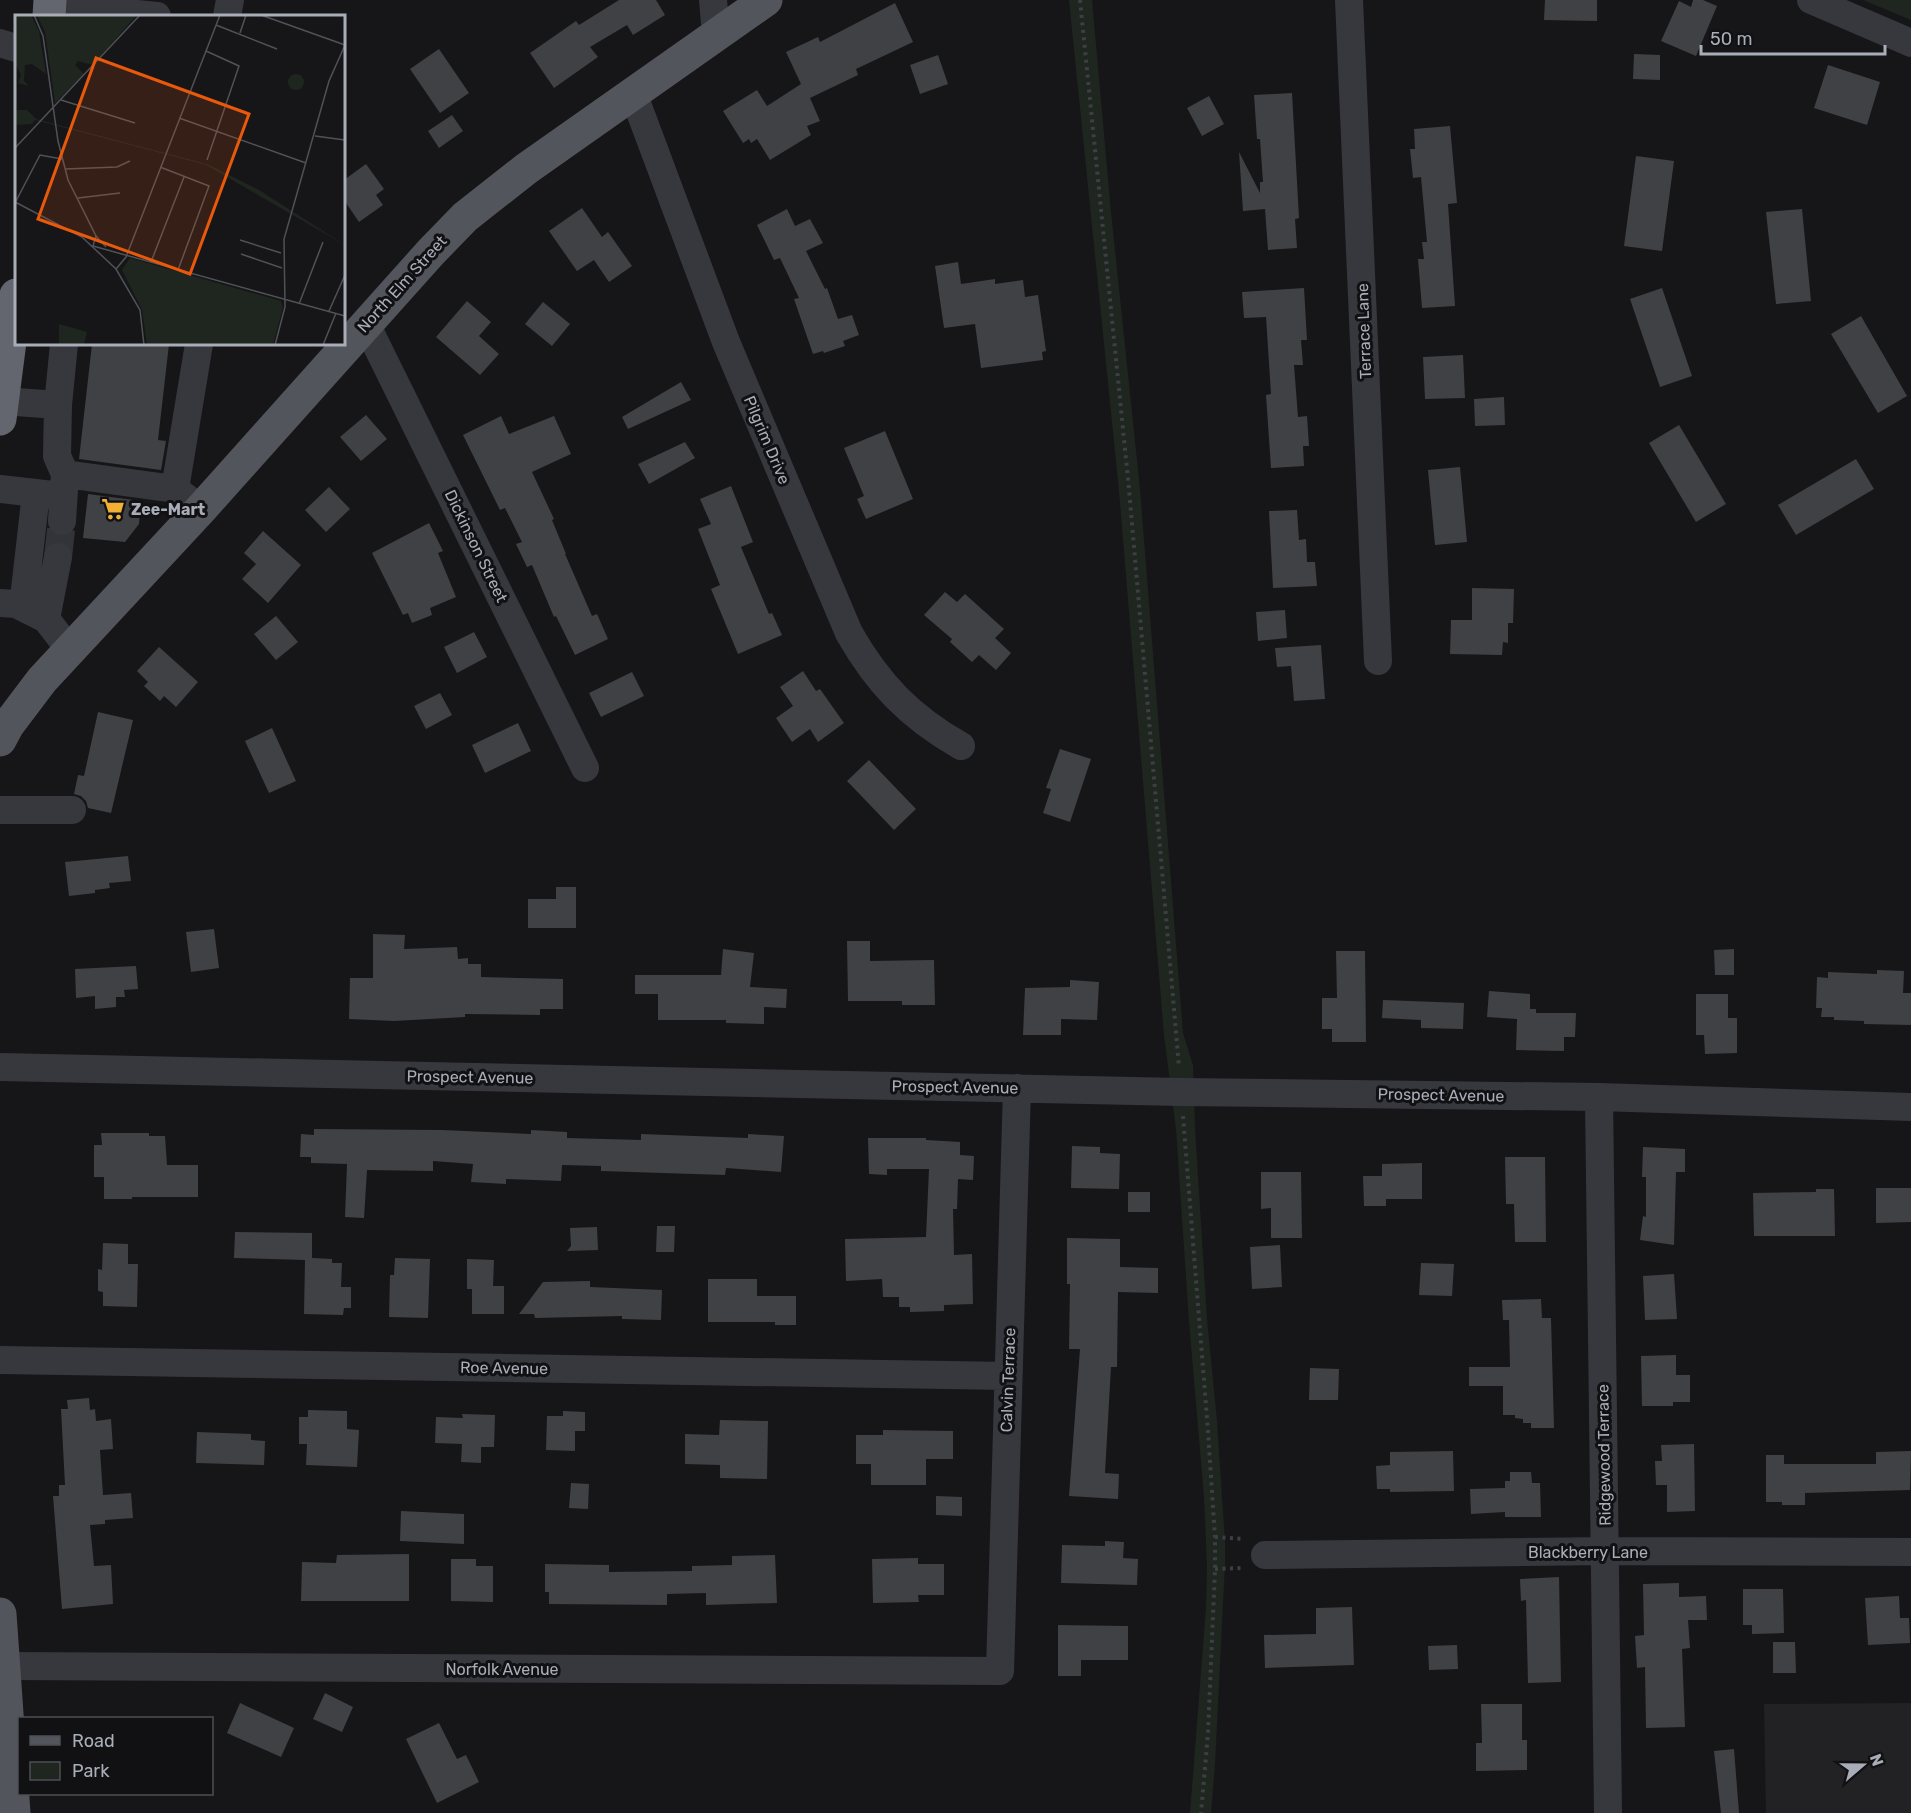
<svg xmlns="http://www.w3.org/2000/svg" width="1911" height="1813" viewBox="0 0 1911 1813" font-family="Rubik,sans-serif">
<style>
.built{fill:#222225}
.green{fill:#1e261f}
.building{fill:#404145}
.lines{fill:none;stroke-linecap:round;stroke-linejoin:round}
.minor-tunnel{stroke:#333438;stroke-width:28;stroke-dasharray:28 14;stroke-linecap:butt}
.path{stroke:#3d3f44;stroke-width:4;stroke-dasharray:3 4.5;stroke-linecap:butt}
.minor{stroke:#37383d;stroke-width:28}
.major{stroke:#53555c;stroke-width:33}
.highway{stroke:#63666e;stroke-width:33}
.labels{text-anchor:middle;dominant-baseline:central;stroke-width:6;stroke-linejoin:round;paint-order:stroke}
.street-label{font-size:16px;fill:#a8adb8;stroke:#111113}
.poi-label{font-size:16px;font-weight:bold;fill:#a8adb8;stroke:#111113;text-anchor:start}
.inset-road{fill:none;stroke:#505258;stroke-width:1.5}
.view{fill:#e8590c;fill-opacity:0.15;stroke:#e8590c;stroke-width:3}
.inset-edge{fill:none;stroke:#a8adb8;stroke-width:3}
</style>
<rect width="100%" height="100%" fill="#161618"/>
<path class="built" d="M1911,1703v110h-145l-2,-109z"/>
<path class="green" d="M1069,0h23l19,212 29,277 43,544 10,32 2,63 12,191 10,102 8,121v22l-10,200 -4,49h-21l16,-205 1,-42 -3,-69 -15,-176 -13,-192 -12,-94 -45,-544z
M1863,0h48v20z"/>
<path class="building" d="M619,0h37l9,15 -32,20 -6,-10 -37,22 8,10 -44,31 -24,-35 46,-32 3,4z
M1545,0h52v21l-53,-1z
M1693,0h10l14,6 -21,50 -35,-15 18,-40 12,6z
M895,3l18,39 -57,27 2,6 -48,23 10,23 -13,5 4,9 -41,25 -13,-21 -6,4 -2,-4 -6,4 -20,-32 34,-21 10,16 34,-22 -15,-32 32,-15 2,5z
M439,49l30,44 -29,20 -30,-44z
M1634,54l26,1v25l-27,-1z
M938,55l10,29 -28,10 -10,-29z
M1828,65l52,17 -13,43 -53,-17z
M1292,93l7,125 -4,1 2,29 -29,2 -3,-41 -22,2 -4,-59 21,41v-11h3l-3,-43h-3l-3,-44z
M1209,96l15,28 -22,12 -15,-28z
M452,115l11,16 -24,17 -11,-17z
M1450,126l7,77 -9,1 7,102 -33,2 -4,-49h6l-2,-17h5l-6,-65 -8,1 -3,-29h5l-1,-20z
M1636,156l38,5 -12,90 -38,-5z
M366,164l18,25 -8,6 7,10 -24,17 -15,-22v-20z
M582,208l20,29 6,-5 24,34 -23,16 -15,-22 -17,11 -28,-40z
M787,209l8,17 15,-7 13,24 -17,8 19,38 2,-1 11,31 14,-4 7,20 -16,6 2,5 -21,7 -1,-2 -10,3 -19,-55 5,-1 -19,-40 -6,2 -17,-35z
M1802,209l9,92 -35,3 -10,-92z
M958,262l3,22 34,-5v5l28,-4 2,17 13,-2 8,56 -4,1 1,8 -62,8 -6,-44 -31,4 -9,-62z
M1304,288l3,52h-6l2,25h-9l4,52 9,-1 2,30h-6l1,20 -33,2 -5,-73 5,-1 -5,-77 -22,1 -2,-26z
M1662,288l30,88 -32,11 -30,-88z
M467,301l24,21 -12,14 20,18 -19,21 -44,-38z
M543,302l27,22 -18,22 -27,-22z
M1861,316l46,80 -29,17 -47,-79z
M92,344h77l-11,96 8,1 -5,29 -82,-11z
M1463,355l2,43 -40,1 -2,-42z
M681,382l10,18 -63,29 -6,-12z
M1504,397l1,28 -30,1 -1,-27z
M366,415l21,24 -26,22 -21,-24z
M501,416l8,18 45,-18 17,38 -39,18 22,47 -2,1 14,34h-1l27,62 5,-2 11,25 -33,16 -19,-39 -2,1 -22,-52 -5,2 -11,-23 6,-2 -17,-34 -5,2 -37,-75z
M1679,425l47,79 -30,18 -47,-79z
M885,431l28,68 -47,20 -9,-20 7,-3 -20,-48z
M685,442l10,16 -46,26 -11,-20z
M1856,459l18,30 -78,46 -18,-30z
M1460,467l7,75 -32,3 -7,-75z
M731,486l22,56 -12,5 28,67 3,-1 10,22 -44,19 -27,-65 9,-4 -22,-56 13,-5 -11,-25z
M329,487l21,22 -24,23 -21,-22z
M88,494l53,7 -2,23 -14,18 -42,-4z
M1297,510l2,30 7,-1 1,23h8l2,24 -44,2 -4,-77z
M429,523l14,28 -5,2 18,44 -26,11 2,7 -20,8 -4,-10 -5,2 -31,-62z
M263,531l38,34 -33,38 -26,-24 14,-15 -12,-11z
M1472,588l42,1 -1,34h-5v20l-5,-1 -1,13 -52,-1 1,-34h21z
M945,592l12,10 8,-8 39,35 -9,9 16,15 -15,17 -17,-15 -7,7 -22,-20 2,-3 -28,-24z
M1285,610l2,28 -29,3 -2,-29z
M276,616l22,26 -22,18 -22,-26z
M474,632l13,25 -30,16 -13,-26z
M1321,645l4,54 -31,2 -3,-35 -14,1 -2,-19z
M159,647l39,35 -22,25 -12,-11 -4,5 -16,-15 4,-4 -11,-11z
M803,671l13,20 4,-2 24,34 -26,19 -8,-13 -18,13 -16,-24 17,-12 -13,-19z
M632,672l12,24 -43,21 -12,-24z
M440,693l12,22 -26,14 -12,-23z
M98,712l35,8 -22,93 -23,-5 -2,-7 -5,-5 -7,-2 4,-19 6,1z
M518,723l13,28 -46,22 -13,-28z
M272,728l24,53 -27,12 -24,-52z
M1060,749l31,10 -21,63 -27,-9 8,-24 -5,-1z
M869,760l47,49 -22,21 -47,-49z
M128,856l3,25 -22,2 1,5 -15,2v3l-26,3 -4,-34z
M556,887h20v41h-48v-29h28z
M214,929l5,39 -28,4 -5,-40z
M373,934l32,1 -1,14 53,-2 1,12 10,-1v6h13v13l82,2v30h-23v6l-75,-1v3l-71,4 -45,-2 1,-41h23z
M847,941h23v20l64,-1 1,45h-33v-4h-54z
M723,949l31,4 -4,34 37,2 -1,19 -22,-1v17l-38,-1v-3h-68v-26h-23v-19h86z
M1734,949v26h-19l-1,-25z
M1336,951h29l1,91h-34v-13h-10v-31h15z
M136,966l2,23 -14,1 1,7h-9v10l-21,2v-13l-19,2 -1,-29z
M1877,970l27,1 -1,22h8v32l-47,-1v-3l-30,-1v-3h-13l1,-9h-6l1,-31 11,1v-6l49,2z
M1070,980l29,2 -2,38 -36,-1v16h-38l2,-47 45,-1z
M1489,991l41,3v15h6v4h40l-1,24h-11v14l-48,-1 1,-31 -30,-2z
M1696,994h32v24h9v35l-32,1 -1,-19h-8z
M1383,1000l81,3 -1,26 -42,-1v-8l-39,-2z
M314,1129l128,1 89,4v-4l36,2v6l74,2v-6l107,4v-4l36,2 -3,36 -55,-4 -1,7 -124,-4v-5l-39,-1 -1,16 -55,-2v5l-35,-2 2,-18 -40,-3v10l-66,-1 -3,48 -19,-1 2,-53 -36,-1v-6h-11l1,-23 13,1z
M101,1133h48v3h16l2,29h31v32h-66v2h-28v-22h-10v-32h8z
M868,1138h58v2l34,2v13l14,1 -1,24 -15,-1 -1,30h-4l1,46 18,-1 1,50 -29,1v6l-34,1v-5h-11v-10h-16l-1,-18 -36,2 -1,-42 81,-2 3,-68h-42v6l-18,-1z
M1072,1146l28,1v6l20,1 -1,35 -48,-1z
M1643,1147l42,2v23h-9l-2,73 -34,-5 3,-24 3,1v-40h-4z
M1505,1157h40l1,85h-31l-1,-38h-8z
M1422,1163v36h-36v7h-22l-1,-30h19v-12z
M1261,1172h40l1,66h-31v-30l-10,1z
M1876,1188h35v34l-35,1z
M1816,1189h18l1,47h-81l-1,-43 63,-1z
M1128,1192h22v20h-22z
M657,1226h18l-1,26h-18z
M597,1227l1,23 -31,1 4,-5 -1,-18z
M235,1232l77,1v25l20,1v4h10l-1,24h10v21h-7l-1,7 -39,-1 1,-54 -71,-2z
M1067,1238l53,1v28l38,1v25l-40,-1 -1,75h-6l-6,106 14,1 -1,25 -49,-3 11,-147h-11l1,-65h-3z
M103,1243l25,1v20h10l-1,43 -34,-1v-14l-5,-1v-22l4,1z
M1280,1245l2,42 -30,2 -2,-42z
M395,1258l35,1 -2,59 -39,-1 1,-42h4z
M467,1259l27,1 -1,26h11v28h-32v-25h-5z
M1421,1263l33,1 -2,32 -33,-1z
M1674,1274l3,45 -32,1 -2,-44z
M708,1279h49v17h39v29h-21v-3h-67z
M590,1281v6l72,3 -1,30 -39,-1v-3l-87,2 -1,-4h-15l24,-32z
M1541,1299l1,19h9l3,110h-23v-5h-8v-4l-8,-1v-3h-12v-29h-34v-19h41l-1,-47h-6l-1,-20z
M1676,1355v20h14v27h-17v4h-31l-1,-50z
M1310,1368l29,1 -1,31h-29z
M89,1398l1,12 5,-1 1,12 15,-2 2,30 -13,1 3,45 28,-2 2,25 -28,2v4l-15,1 4,41 17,-1 2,39 -51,5 -9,-113h6v-11h6l-4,-76h7l-1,-9z
M308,1410l39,1v18l12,1 -2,37 -51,-2 1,-21h-8v-27h9z
M563,1411l22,1v19h-10v20l-29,-1 1,-34h16z
M462,1414l33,1 -1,32h-13v16l-20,-1 1,-18 -27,-1 1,-26 27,1z
M720,1420l48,1 -1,58 -47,-1v-13l-35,-1v-30l34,1z
M883,1430l70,1v28h-27v26h-55v-21h-15v-29h27z
M197,1432l54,2v6l14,1 -1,24 -68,-2z
M1694,1444l1,67 -28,1v-27h-11l-1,-24h7l-1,-16z
M1453,1451l1,40 -64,1v-3h-13l-1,-23 14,-1v-13z
M1911,1451l-1,39 -105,3v12h-23v-3h-16v-47h18v9h92v-12z
M1510,1472h21l1,11h8l1,34h-36v-5l-34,2 -1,-25 35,-1v-7h5z
M571,1483l18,1 -1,25 -19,-1z
M936,1496l26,1v19l-26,-1z
M401,1511l63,3v30l-64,-3z
M1105,1541l19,1 -1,16 15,1 -1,26 -76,-2 1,-38 43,1z
M409,1554v47h-108l1,-39 34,1 1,-8z
M775,1555l2,48 -71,2v-12l-39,1v11l-118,-1v-12h-4v-28l64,1v7l83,-1v-5l40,-1v-9z
M918,1558v6h26v31h-26l1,7 -46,1 -1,-44z
M451,1559h25v7h17v36l-42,-1z
M1559,1577l2,105 -33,1 -2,-83 -5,1 -1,-22z
M1679,1583v14l27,-1 1,24h-19l2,28 -8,1 3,78 -39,1 -1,-61 -8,1 -2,-32 9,-1 -1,-51z
M1743,1589h40l1,44 -32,1v-9h-9z
M1899,1596l1,22h9l1,25 -42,2 -3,-47z
M1352,1607l2,58 -89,3 -1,-33 52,-1v-26z
M1058,1625l70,1v34h-47v16h-23z
M1773,1642h22l1,31h-23z
M1457,1645l1,24 -29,1 -1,-24z
M325,1693l28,14 -11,25 -29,-13z
M240,1703l54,25 -13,29 -54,-24z
M1481,1704h41v36h5v30l-51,1v-28h6z
M439,1723l18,36 9,-4 13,27 -42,21 -31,-64z
M1734,1749l5,64h-18l-7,-62z"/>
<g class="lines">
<path class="minor-tunnel" d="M58,557l4,-36"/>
<path class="path" d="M1080,0l49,489 50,578
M1183,1116l25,315 7,106v32l-7,164 -7,80
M1215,1537l29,2
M1215,1569l27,-1"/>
<path class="minor" d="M713,0l3,35
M1349,0l29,661
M1811,0l100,43
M50,5l107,11
M227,16l3,-16
M0,43l16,5
M633,93l93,249 123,291c29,51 61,84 112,113
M366,324l219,444
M199,344l-24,145 26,20
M2,401l56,4
M65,474l110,15
M0,489l53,6
M62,521l3,-47 -8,-18 1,-51 6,-61
M0,603l16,1 30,15 24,31
M23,607l13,-114
M46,619l12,-62
M0,810h72
M0,1067l1181,25 418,5 312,10
M1599,1097l9,716
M0,1360l1008,16
M1265,1555l340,-4 306,1
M3,1666l997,5 17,-583"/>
<path class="major" d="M0,740l8,-15 34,-45 159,-171 230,-257 34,-35 61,-48 240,-169
M0,1614l14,199"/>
<path class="highway" d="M49,16l1,-16
M0,419l16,-124"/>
</g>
<defs>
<g id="supermarket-bare" transform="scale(1.8)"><path d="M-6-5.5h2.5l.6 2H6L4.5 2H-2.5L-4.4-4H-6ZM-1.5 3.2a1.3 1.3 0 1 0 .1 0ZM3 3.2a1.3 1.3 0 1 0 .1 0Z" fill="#f2b134" stroke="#111113" stroke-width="2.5" paint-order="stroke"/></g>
</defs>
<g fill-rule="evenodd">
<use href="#supermarket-bare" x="113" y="509"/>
</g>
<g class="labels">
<g class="street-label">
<text transform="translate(402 284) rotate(-48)">North Elm Street</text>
<text transform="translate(1364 331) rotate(-92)">Terrace Lane</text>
<text transform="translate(767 440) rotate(67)">Pilgrim Drive</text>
<text transform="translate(476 546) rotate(64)">Dickinson Street</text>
<text transform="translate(470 1077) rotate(1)">Prospect Avenue</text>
<text transform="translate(955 1087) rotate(1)">Prospect Avenue</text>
<text transform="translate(1441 1095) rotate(1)">Prospect Avenue</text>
<text transform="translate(504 1368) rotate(1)">Roe Avenue</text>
<text transform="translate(1008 1380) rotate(-88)">Calvin Terrace</text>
<text transform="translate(1604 1455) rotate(-91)">Ridgewood Terrace</text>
<text x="1588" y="1552">Blackberry Lane</text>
<text x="502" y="1669">Norfolk Avenue</text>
</g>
<g class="poi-label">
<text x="131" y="509">Zee-Mart</text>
</g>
</g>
<g transform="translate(15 15)">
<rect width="330" height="330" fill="#161618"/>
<path d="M0,0h16l8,16 7,43 -14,-10 -7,1 -1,16 5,5 -11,-3 3,-8 -6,-12zM22,0h100l-45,50 -14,-4 -3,4 9,9 -29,29 -10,-71zM273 67a8 8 0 1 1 16 0a8 8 0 1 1-16 0ZM0,95h12l9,9 171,45 52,26 86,55 -139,-80 -171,-45 -3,4 -17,1zM115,243l151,43 2,6 -10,38h-126l-5,-35 -20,-40zM44,309l28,8 -3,13h-25z" fill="#1e261f"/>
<path class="inset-road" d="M19,0l9,21 15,105 10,39 28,56 10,11M246,0l84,30M201,10l61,24M225,18l6,-18M191,36l33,15 -32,94M46,85l74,23M164,103l127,45M300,121l30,4M0,133l125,-133M145,152l49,19 -31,84M50,154l52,-2 13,-6M63,183l42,-5M1,186l24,-46 22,4M0,187l67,35 34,32 24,41 4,35M81,221l-3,10 252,70M225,225l41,13M226,239l41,14M136,247l33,-85M101,254l10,-12 94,-242M284,289l24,-62M314,296l16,-36M260,330l10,-38 -1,-68 45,-158 16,-36M308,330l13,-32"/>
<path class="view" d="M81,43l153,56 -59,160 -152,-55z"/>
<rect width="330" height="330" class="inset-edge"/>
</g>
<rect x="18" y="1717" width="195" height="78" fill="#111113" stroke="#4d4f55" stroke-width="1.5"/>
<rect x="30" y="1736" width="30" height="9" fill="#53555c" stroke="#4d4f55" stroke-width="1.5"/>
<text x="72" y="1747" font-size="18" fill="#a8adb8">Road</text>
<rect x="30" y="1762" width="30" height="18" fill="#1e261f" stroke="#4d4f55" stroke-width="1.5"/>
<text x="72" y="1777" font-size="18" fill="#a8adb8">Park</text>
<g transform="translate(1863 1765) rotate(70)" stroke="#111113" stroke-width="4.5" paint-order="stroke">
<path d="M0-4.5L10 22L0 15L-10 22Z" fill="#a8adb8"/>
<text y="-9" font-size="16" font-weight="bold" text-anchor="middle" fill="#a8adb8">N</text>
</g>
<path d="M1701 45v9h184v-9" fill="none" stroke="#a8adb8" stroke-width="3"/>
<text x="1710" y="45" font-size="18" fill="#a8adb8" stroke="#111113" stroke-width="4.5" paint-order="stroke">50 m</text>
</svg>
